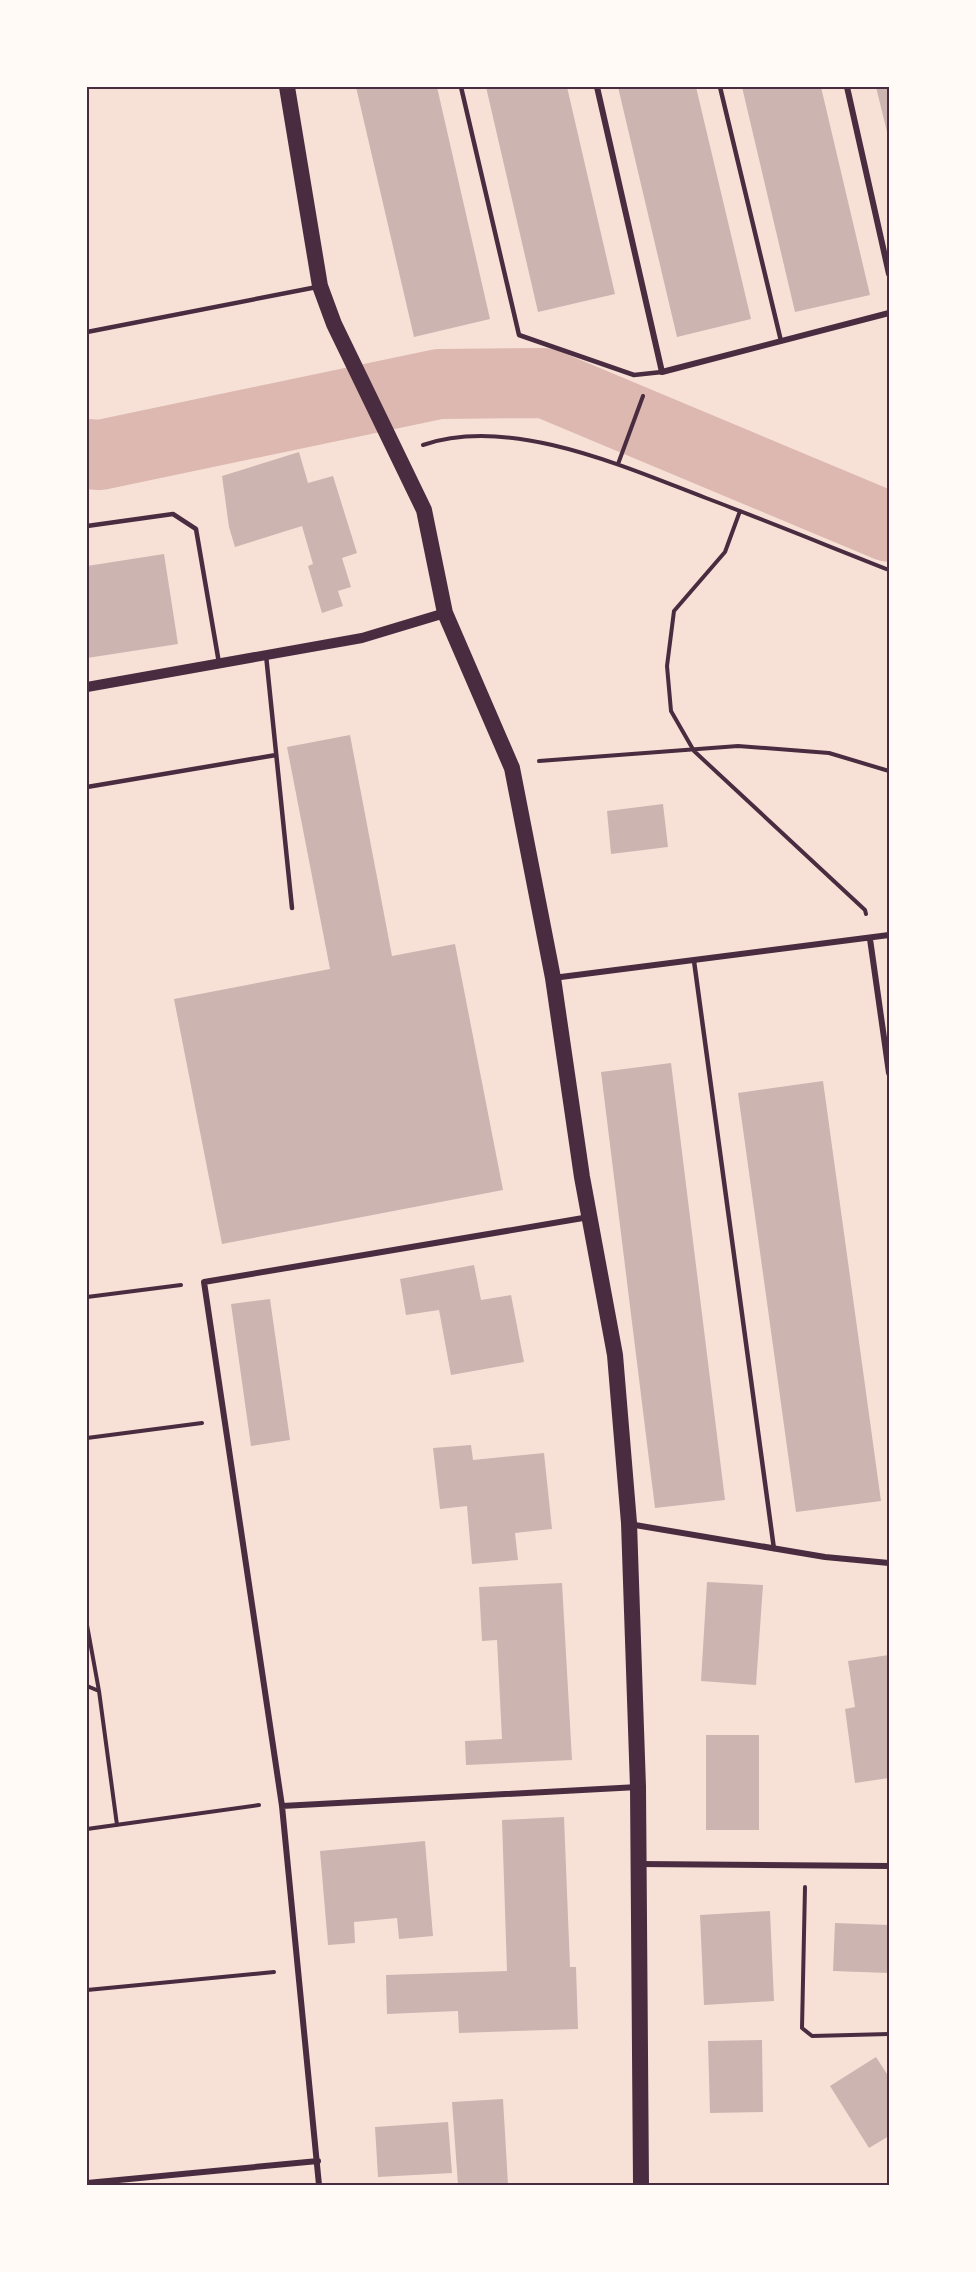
<svg xmlns="http://www.w3.org/2000/svg" width="976" height="2272" viewBox="0 0 976 2272" font-family="'IBM Plex Sans',sans-serif">
<style>
.lines{fill:none;stroke-linecap:round;stroke-linejoin:round}
.river{stroke:#dcb8b0;stroke-width:70}
.building{fill:#ccb4b1}
.path{stroke:#4a2c40;stroke-width:4}
.service{stroke:#4a2c40;stroke-width:4.5}
.minor{stroke:#4a2c40;stroke-width:6}
.tertiary{stroke:#4a2c40;stroke-width:10}
.trunk{stroke:#4a2c40;stroke-width:16}
.neatline{fill:none;stroke:#4a2c40;stroke-width:2}
</style>
<rect width="100%" height="100%" fill="#f7e1d7"/>
<g class="lines">
<path class="river" d="M87,454l13,1 339,-71 106,-1 344,144"/>
</g>
<path class="building" d="M356,87h81l53,232 -76,18z
M486,87h81l48,207 -77,18z
M618,87h78l55,232 -74,18z
M742,87h79l49,208 -75,17z
M876,87h13v49h-1z
M299,452l9,31 25,-7 24,77 -15,5 9,29 -13,4 5,15 -21,7 -14,-47 5,-2 -11,-38 -67,21 -6,-20 -7,-51z
M164,554l14,90 -91,14v-92z
M350,735l42,221 63,-12 48,246 -281,54 -48,-245 156,-30 -43,-222z
M663,804l5,43 -57,7 -4,-43z
M671,1063l54,437 -70,8 -54,-436z
M823,1081l58,420 -85,11 -58,-419z
M474,1265l7,35 30,-5 13,67 -73,13 -12,-65 -33,5 -6,-36z
M270,1299l20,141 -39,6 -20,-142z
M471,1445l2,15 71,-7 8,76 -37,4 3,27 -46,4 -5,-58 -27,3 -7,-61z
M707,1582l56,3 -7,100 -55,-4z
M562,1583l10,177 -106,5 -1,-24 37,-2 -5,-99 -15,1 -3,-54z
M889,1655v123l-34,5 -10,-74 10,-2 -7,-46z
M706,1735h53v95h-53z
M564,1817l6,150h6l2,62 -119,4 -1,-22 -71,3 -1,-39 121,-4 -5,-151z
M425,1841l8,95 -34,3 -2,-21 -43,4 1,21 -27,2 -8,-94z
M770,1911l4,90 -70,4 -4,-90z
M835,1923l54,2v48l-56,-2z
M762,2040l1,72 -53,1 -2,-72z
M876,2057l13,20v59l-20,12 -39,-62z
M503,2099l5,86h-50l-6,-83z
M448,2122l4,51 -74,4 -3,-50z"/>
<g class="lines">
<path class="path" d="M423,445c87,-30 202,22 283,53 61,23 122,48 183,72
M618,464l25,-68
M740,511l-15,41 -51,59 -7,55 4,45 23,40 171,159 1,4
M539,761l199,-15 91,7 60,18
M87,1297l94,-12
M87,1438l115,-15
M87,1625l12,66
M87,1686l12,5 18,134
M87,1829l172,-24
M805,1887l-3,141 10,8 77,-2
M87,1990l187,-18"/>
<path class="service" d="M461,87l58,248 115,40 28,-3
M720,87l61,254
M87,332l230,-45
M87,526l86,-12 23,15 23,134
M266,655l26,253
M87,787l189,-32
M694,961l80,588"/>
<path class="minor" d="M597,87l65,285 227,-59
M847,87l42,187
M870,939l19,134
M553,978l336,-43
M629,1524l196,33 64,6
M282,1806l356,-19
M639,1864l250,2
M87,2183l231,-22
M319,2185l-37,-379 -78,-524 385,-65"/>
<path class="tertiary" d="M87,687l275,-49 83,-25"/>
<path class="trunk" d="M287,87l33,199 14,38 90,186 21,103 67,155 41,210 29,199 33,178 14,168 9,264 3,398"/>
</g>
<rect width="976" height="2272" fill="none" stroke="#fffaf5" stroke-width="177"/>
<rect x="88" y="88" width="800" height="2096" class="neatline"/>
</svg>
